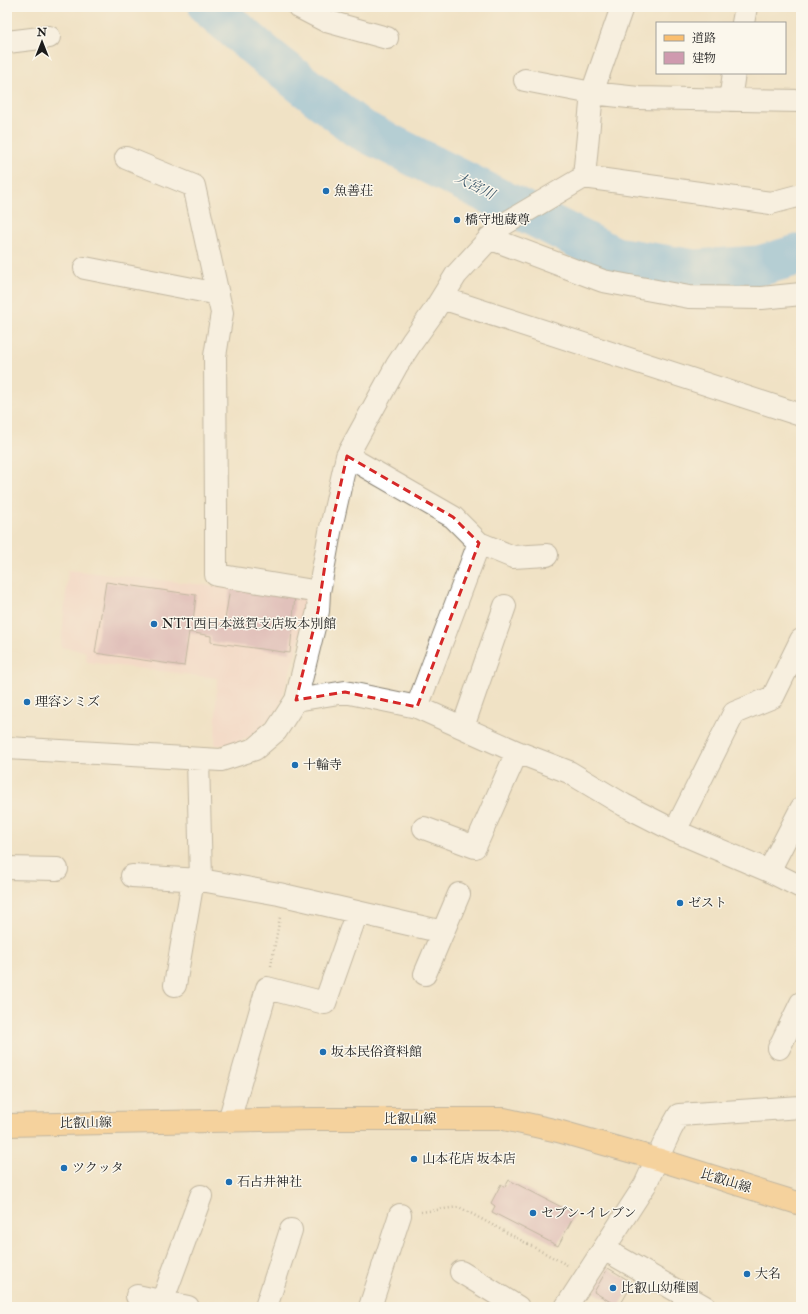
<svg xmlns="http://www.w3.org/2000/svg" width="808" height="1314" viewBox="0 0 808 1314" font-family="'IM FELL Double Pica','Noto Serif JP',serif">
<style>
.built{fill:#f7d0ca}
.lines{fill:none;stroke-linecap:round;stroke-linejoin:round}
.river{stroke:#6eb5e5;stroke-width:41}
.building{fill:#cf9aaf}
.minor-casing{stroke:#867f70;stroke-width:24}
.major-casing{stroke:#867f70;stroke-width:24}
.path{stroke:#867f70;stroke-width:2.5;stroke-dasharray:1 3;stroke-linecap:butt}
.minor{stroke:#fff;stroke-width:22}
.major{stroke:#fabe6e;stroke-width:22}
.marked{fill:none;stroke:#d62828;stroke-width:3;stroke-dasharray:8 5;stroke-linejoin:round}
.poi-dot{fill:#1f6fb2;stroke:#fbf7ec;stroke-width:1.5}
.labels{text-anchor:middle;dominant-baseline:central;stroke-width:3;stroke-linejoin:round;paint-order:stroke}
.poi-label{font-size:13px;fill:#1c1c1c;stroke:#fbf7ec;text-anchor:start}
.street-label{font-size:13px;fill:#1c1c1c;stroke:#fbf7ec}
.water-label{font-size:14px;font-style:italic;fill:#3d596c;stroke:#fbf7ec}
</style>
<rect width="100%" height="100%" fill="#fbf7ec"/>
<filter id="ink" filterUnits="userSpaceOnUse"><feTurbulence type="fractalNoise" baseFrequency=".025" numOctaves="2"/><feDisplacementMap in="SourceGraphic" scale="8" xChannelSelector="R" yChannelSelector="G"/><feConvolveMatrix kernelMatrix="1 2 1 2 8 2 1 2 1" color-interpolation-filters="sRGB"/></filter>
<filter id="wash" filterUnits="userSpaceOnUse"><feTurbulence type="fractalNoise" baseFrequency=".012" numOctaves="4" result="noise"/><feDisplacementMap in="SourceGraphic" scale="16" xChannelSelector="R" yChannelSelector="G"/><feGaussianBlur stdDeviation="0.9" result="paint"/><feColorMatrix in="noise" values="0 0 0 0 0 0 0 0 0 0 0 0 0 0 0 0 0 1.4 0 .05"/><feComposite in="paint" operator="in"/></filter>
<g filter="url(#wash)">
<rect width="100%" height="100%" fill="#f0e2c5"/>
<path class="built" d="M68,570l238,26 1,18 -28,95 -25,26 -23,10h-16l2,-67 -130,-16 -2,-11 -24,-4z"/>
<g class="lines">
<path class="river" d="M209,7l61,52 88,69 257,129 80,13 64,-4 42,-12"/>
</g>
<g id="blocks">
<path class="building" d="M106,582l90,13 -3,27 31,4 6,-38 65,7 -5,58 -79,-11v-6l-22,-4 -5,34 -89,-13z
M509,1180l66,34 -17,32 -66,-34 3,-6 -4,-3 10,-19 4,3z
M608,1268l25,15 -14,24 -25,-15z"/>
</g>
</g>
<g filter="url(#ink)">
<use href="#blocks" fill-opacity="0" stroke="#867f70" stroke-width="1"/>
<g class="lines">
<g class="minor-casing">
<path id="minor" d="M299,7l27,14 61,17
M743,23l3,-16
M7,42l42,-5
M525,80l67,13 46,5 163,3
M730,100l4,-27
M126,158l68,28 28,127 -7,43 1,155v64l103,17
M584,177l8,-84 30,-86
M489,238l114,43 86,16 73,1 39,-4
M85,268l133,26
M442,298l359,117
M347,456l106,61 26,26 34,14 34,-2
M296,700l49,-8 72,15 100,45 52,20 55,33 51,26 94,40 32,16
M417,707l62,-164
M463,727l42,-121
M7,748l214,12 34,-11 21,-18 20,-31 22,-89 1,-19 11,-60 17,-76 50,-91 15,-23 20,-28 24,-39 45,-49 83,-49 187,26 30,-8
M198,759l3,121
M424,828l51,19 42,-95
M675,831l59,-118 39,-16 28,-57
M7,868l50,1
M769,871l32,-62
M132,876l69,4 78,14 164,38
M425,974l34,-80
M175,985l18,-105
M779,1048l22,-45
M229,1121l38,-133 58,15 32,-91
M604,1249l101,58
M461,1272l57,35
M137,1296l51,11
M162,1302l39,-106
M266,1307l25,-77
M370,1307l30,-92
M566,1307l79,-122 26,-56 8,-14 122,-8"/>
</g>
<g class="major-casing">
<path id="major" d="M7,1125l305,-6h192l54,12 99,28 144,45"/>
</g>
<path class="path" d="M271,966l9,-49
M421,1212l38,-5 108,58"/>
<use href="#minor" class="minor"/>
<use href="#major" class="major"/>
</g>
</g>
<path d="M0 0H808V1314H0ZM347,456l106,61 26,26 -62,164 -72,-15 -49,8 22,-89 12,-79z" fill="#f0e2c5" fill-opacity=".55" fill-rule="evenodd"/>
<path class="marked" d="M347,456l106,61 26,26 -62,164 -72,-15 -49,8 22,-89 12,-79z"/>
<g class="poi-dot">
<circle cx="326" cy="191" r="4"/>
<circle cx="457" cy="220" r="4"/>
<circle cx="154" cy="624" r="4"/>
<circle cx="27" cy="702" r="4"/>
<circle cx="295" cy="765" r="4"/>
<circle cx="680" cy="903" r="4"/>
<circle cx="323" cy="1052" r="4"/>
<circle cx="414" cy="1159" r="4"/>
<circle cx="64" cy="1168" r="4"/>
<circle cx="229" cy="1182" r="4"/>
<circle cx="533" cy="1213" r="4"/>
<circle cx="747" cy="1274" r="4"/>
<circle cx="613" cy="1288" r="4"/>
</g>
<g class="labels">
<g class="poi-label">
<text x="334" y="191">魚善荘</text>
<text x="465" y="220">橋守地蔵尊</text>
<text x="162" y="624">NTT西日本滋賀支店坂本別館</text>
<text x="35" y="702">理容シミズ</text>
<text x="303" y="765">十輪寺</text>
<text x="688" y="903">ゼスト</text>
<text x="331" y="1052">坂本民俗資料館</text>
<text x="422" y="1159">山本花店 坂本店</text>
<text x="72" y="1168">ツクッタ</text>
<text x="237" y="1182">石占井神社</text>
<text x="541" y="1213">セブン-イレブン</text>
<text x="755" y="1274">大名</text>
<text x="621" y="1288">比叡山幼稚園</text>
</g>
<g class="street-label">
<text x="410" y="1119">比叡山線</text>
<text transform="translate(86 1123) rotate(-1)">比叡山線</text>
<text transform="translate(726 1181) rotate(17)">比叡山線</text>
</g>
<g class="water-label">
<text transform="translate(475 186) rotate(27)">大宮川</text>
</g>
</g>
<rect width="808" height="1314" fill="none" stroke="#fbf7ec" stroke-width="24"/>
<rect x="656" y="22" width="130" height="52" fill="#fbf7ec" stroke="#a29f99"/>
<rect x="664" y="35" width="20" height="6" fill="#fabe6e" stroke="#a29f99"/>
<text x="692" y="42" font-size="12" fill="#1c1c1c">道路</text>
<rect x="664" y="52" width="20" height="12" fill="#cf9aaf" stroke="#a29f99"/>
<text x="692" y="62" font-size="12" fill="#1c1c1c">建物</text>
<g transform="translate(42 42)" stroke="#fbf7ec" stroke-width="3" paint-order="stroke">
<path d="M0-3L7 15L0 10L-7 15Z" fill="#1c1c1c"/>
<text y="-6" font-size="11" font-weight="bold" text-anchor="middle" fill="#1c1c1c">N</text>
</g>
</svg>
